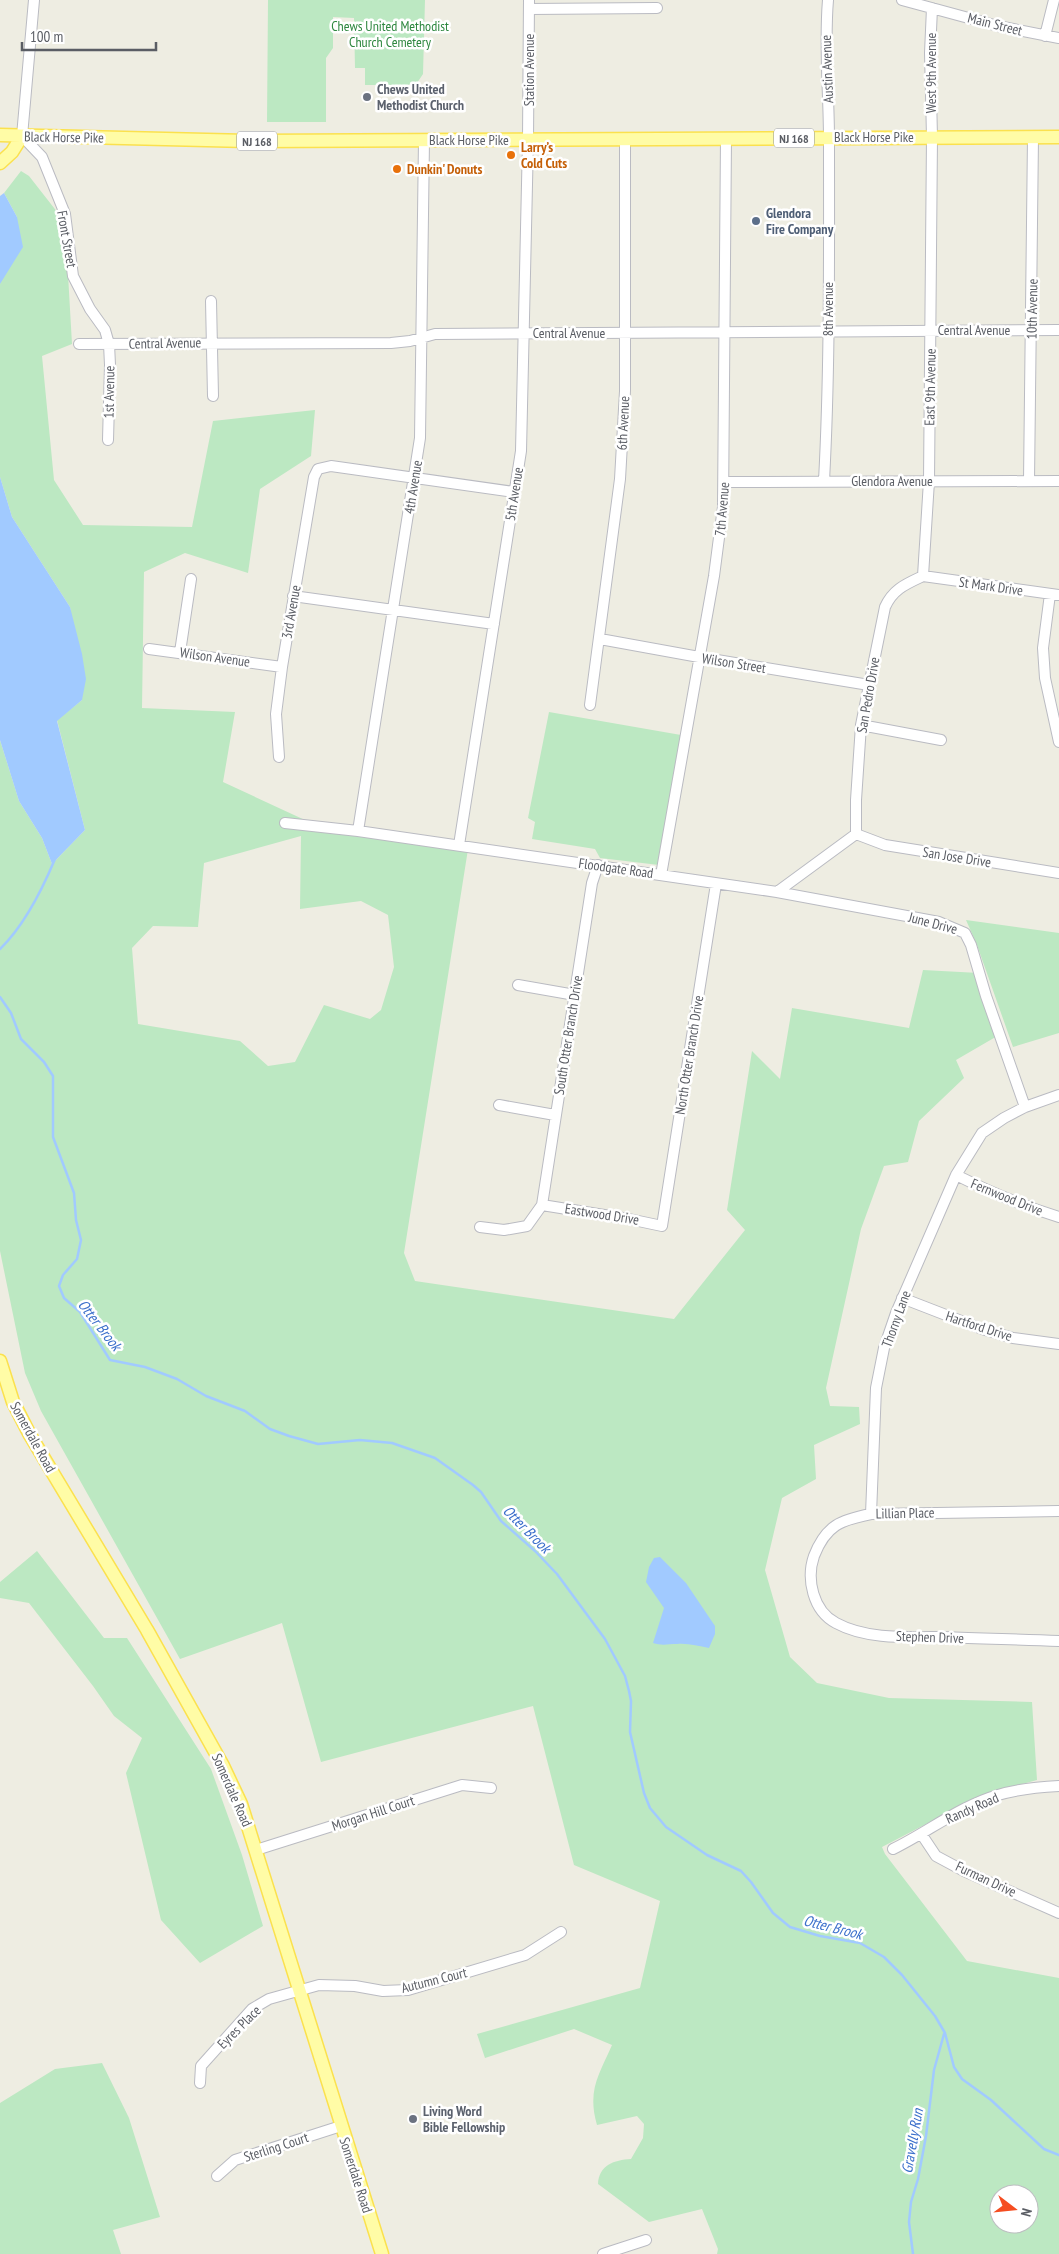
<svg xmlns="http://www.w3.org/2000/svg" width="1059" height="2254" viewBox="0 0 1059 2254" font-family="'PT Sans Narrow',sans-serif">
<style>
.green{fill:#bce8c2;fill-rule:evenodd}
.water{fill:#a1caff}
.lines{fill:none;stroke-linecap:round;stroke-linejoin:round}
.stream{stroke:#a1caff;stroke-width:2.5}
.minor-casing{stroke:#babbc2;stroke-width:12}
.major-casing{stroke:#fbe14e;stroke-width:15}
.minor{stroke:#fff;stroke-width:10}
.major{stroke:#fffca6;stroke-width:12}
.worship-dot{fill:#6b7280;stroke:#fff;stroke-width:2}
.food-dot{fill:#e8710a;stroke:#fff;stroke-width:2}
.service-dot{fill:#5c6f8a;stroke:#fff;stroke-width:2}
.labels{text-anchor:middle;dominant-baseline:central;stroke-width:5;stroke-linejoin:round;paint-order:stroke}
.shield{fill:#fff;stroke:#8c8e92;stroke-width:1}
.shield-label{font-size:12px;font-weight:bold;fill:#5a5d64}
.street-label{font-size:14px;fill:#5a5d64;stroke:#fff}
.park-label{font-size:14px;fill:#2e873f;stroke:#fff}
.worship-label{font-size:14px;font-weight:bold;fill:#5b616d;stroke:#fff;text-anchor:start}
.food-label{font-size:14px;font-weight:bold;fill:#c56008;stroke:#fff;text-anchor:start}
.service-label{font-size:14px;font-weight:bold;fill:#4e5e75;stroke:#fff;text-anchor:start}
.water-label{font-size:15px;font-style:italic;fill:#3b6fcb;stroke:#fff}
</style>
<rect width="100%" height="100%" fill="#eeede2"/>
<path class="green" d="M268,0h157l-2,74 -6,9 -10,2h-42v-17h-10l-1,-50 -21,-1v31l-7,10v64h-59z
M21,171l8,5 36,46 7,122 -30,12 12,124 29,45 109,2 21,-106 102,-11 -4,46 -51,33 -12,84 -63,-20 -41,19 -2,136 93,4 -12,70 84,39 162,22 -65,410 11,28 259,38 71,-89 -18,-20 25,-159 28,28 12,-71 117,20 14,-58 56,3 20,62 -43,25 8,18 -45,43 -11,41 -24,4 -23,63 -35,159 4,18 29,1 1,17 -46,21 2,34 -34,19 -17,72 25,87 27,26 72,15 143,4 5,78 -37,10 -47,20 -71,37 3,7 82,107 92,17v276h-342l1,-5 -16,-40 -53,13 -51,-38c1,-19 16,-24 33,-25l12,-21 1,-14 -7,-8 -40,9c-10,-35 2,-50 15,-80l-38,-16 -89,29 -8,-24 163,-46 20,-87 -86,-36 -41,-159 -212,56 -39,-139 -102,36 -139,-248 -16,-38 -25,-122v-511l19,61 23,37 10,26 33,-34 -28,-110 25,-20 -12,-93 -58,-90 -12,-40v-193l17,-67 -13,-24zM301,836l-1,73 61,-8 27,14 6,52 -13,43 -11,9 -46,-14 -29,57 -27,4 -28,-25 -102,-17 -6,-76 21,-22 45,1 6,-64zM999,2194h30v30h-30z
M549,712l132,23 -22,130 -59,-7 -5,-9 -63,-10 3,-17 -7,-4z
M966,920l93,13v100l-46,14 -36,-102z
M37,1551l67,87h23l84,131 31,86 21,71 -63,37 -39,-43 -35,-147 16,-35 -28,-22 -21,-30 -64,-83 -29,-5v-16z
M102,2063l27,55 31,99 -47,13 8,24h-121v-151l55,-34z"/>
<path class="water" d="M4,193l13,24 6,30 -23,37v-88z
M0,477l12,40 58,90 12,47 4,25 -4,21 -25,21 28,109 -33,34 -10,-26 -23,-37 -19,-61z
M660,1557l26,26 29,43v8l-6,14c-11,-2 -21,-5 -32,-4 -9,0 -15,2 -24,-1l11,-35 -18,-26 3,-15 5,-9z"/>
<g class="lines">
<path class="stream" d="M0,949c25,-24 42,-59 55,-90
M0,997l11,16 10,26 23,23 9,14v61l21,56 2,27 5,20 -4,19 -14,16 -4,11 5,12 16,14 30,48 35,7 32,12 29,17 39,15 25,18 19,7 29,8 42,-4 32,3 43,15 38,27 8,7 20,29 34,30 22,23 48,65 20,37 4,15 2,10 -1,31 14,61 6,15 16,19 41,28 34,16 10,11 22,31 17,14 30,9 40,7 24,14 18,18 33,41 10,17 9,34 8,12 29,21 53,49 15,6
M913,2254l-4,-32 2,-20 7,-23 8,-43 8,-66 10,-36"/>
<g class="minor-casing">
<path id="minor" d="M34,0l-12,136 20,21 23,57 8,62 17,33 15,21 4,14 1,21 -2,75
M902,0l96,26 61,12
M529,9l128,-1
M1045,36l9,-36
M211,301l2,95
M79,344l312,-1 19,-2 25,-7 624,-4
M824,481c6,-113 5,-227 5,-341 0,-47 -5,-93 -1,-140
M1029,481l4,-344
M724,482l335,-1
M923,576l6,-95 3,-344 -2,-84 2,-45
M923,576l136,19
M1050,594l-7,54 2,30 14,64
M293,596l201,28
M600,639l99,18 170,28
M149,649l133,18
M180,652l11,-73
M590,705l30,-226 5,-88v-252
M861,725l80,15
M279,757l-3,-43 6,-47 32,-190 4,-8 13,-3 183,26
M285,823l73,8 419,61 79,-58
M358,831l62,-393 4,-298
M856,834v-34l5,-75 24,-118c8,-18 21,-23 38,-31
M856,834l29,11 174,28
M459,845l62,-394 7,-311 1,-140
M661,875l53,-299 9,-69 3,-369
M777,892l162,30 26,11 6,12 15,51 39,111
M518,985l57,10
M499,1105l56,10
M956,1175c34,17 67,31 103,42
M542,1205l87,14 33,7 54,-342
M480,1227l24,3 23,-4 15,-21 50,-322 6,-18
M902,1298l80,31 31,9 46,6
M1059,1511l-188,3c-30,6 -45,11 -57,42 -8,23 -1,55 22,67 31,17 73,14 108,14 39,2 77,2 115,4
M871,1514l5,-126 8,-40 12,-35 60,-138 26,-42 22,-15 21,-11 34,-12
M922,1835l14,21 28,15 95,42
M893,1849c35,-17 67,-43 105,-54 20,-6 41,-8 61,-9
M256,1850l206,-65 29,3
M200,2083l1,-17 51,-57 17,-10 50,-14 36,1 28,5 25,-1 117,-35 36,-23
M217,2176l18,-16 106,-34
M603,2254l43,-14"/>
</g>
<g class="major-casing">
<path id="major" d="M0,135l248,6 811,-4
M0,163l12,-11 10,-16
M0,1361l13,41 17,33 117,195 76,136 18,38 141,450"/>
</g>
<use href="#minor" class="minor"/>
<use href="#major" class="major"/>
</g>
<g class="worship-dot">
<circle cx="367" cy="97" r="5"/>
<circle cx="413" cy="2119" r="5"/>
</g>
<g class="food-dot">
<circle cx="511" cy="155" r="5"/>
<circle cx="397" cy="169" r="5"/>
</g>
<circle class="service-dot" cx="756" cy="221" r="5"/>
<g class="labels">
<g class="shield">
<rect x="774" y="128.5" width="40" height="19" rx="4"/>
<rect x="237" y="131.5" width="40" height="19" rx="4"/>
</g>
<g class="shield-label">
<text x="794" y="138">NJ 168</text>
<text x="257" y="141">NJ 168</text>
</g>
<g class="street-label">
<text transform="translate(995 24) rotate(14)">Main Street</text>
<text transform="translate(827 69) rotate(-92)">Austin Avenue</text>
<text transform="translate(529 70) rotate(-90)">Station Avenue</text>
<text transform="translate(931 73) rotate(-90)">West 9th Avenue</text>
<text transform="translate(64 137) rotate(1)">Black Horse Pike</text>
<text x="874" y="137">Black Horse Pike</text>
<text x="469" y="140">Black Horse Pike</text>
<text transform="translate(67 239) rotate(80)">Front Street</text>
<text transform="translate(828 309) rotate(-90)">8th Avenue</text>
<text transform="translate(1032 309) rotate(-89)">10th Avenue</text>
<text x="974" y="330">Central Avenue</text>
<text x="569" y="333">Central Avenue</text>
<text transform="translate(165 343) rotate(-1)">Central Avenue</text>
<text transform="translate(930 387) rotate(-89)">East 9th Avenue</text>
<text transform="translate(109 392) rotate(-89)">1st Avenue</text>
<text transform="translate(623 423) rotate(-87)">6th Avenue</text>
<text x="892" y="481">Glendora Avenue</text>
<text transform="translate(413 487) rotate(-81)">4th Avenue</text>
<text transform="translate(514 494) rotate(-81)">5th Avenue</text>
<text transform="translate(722 509) rotate(-85)">7th Avenue</text>
<text transform="translate(991 586) rotate(8)">St Mark Drive</text>
<text transform="translate(291 612) rotate(-80)">3rd Avenue</text>
<text transform="translate(215 657) rotate(8)">Wilson Avenue</text>
<text transform="translate(734 663) rotate(9)">Wilson Street</text>
<text transform="translate(868 695) rotate(-80)">San Pedro Drive</text>
<text transform="translate(957 857) rotate(9)">San Jose Drive</text>
<text transform="translate(616 868) rotate(8)">Floodgate Road</text>
<text transform="translate(933 923) rotate(15)">June Drive</text>
<text transform="translate(568 1035) rotate(-81)">South Otter Branch Drive</text>
<text transform="translate(689 1055) rotate(-81)">North Otter Branch Drive</text>
<text transform="translate(1007 1197) rotate(22)">Fernwood Drive</text>
<text transform="translate(602 1214) rotate(9)">Eastwood Drive</text>
<text transform="translate(896 1319) rotate(-70)">Thorny Lane</text>
<text transform="translate(979 1326) rotate(18)">Hartford Drive</text>
<text transform="translate(33 1437) rotate(61)">Somerdale Road</text>
<text transform="translate(905 1513) rotate(-1)">Lillian Place</text>
<text transform="translate(930 1637) rotate(2)">Stephen Drive</text>
<text transform="translate(232 1790) rotate(66)">Somerdale Road</text>
<text transform="translate(972 1808) rotate(-24)">Randy Road</text>
<text transform="translate(373 1813) rotate(-18)">Morgan Hill Court</text>
<text transform="translate(986 1879) rotate(25)">Furman Drive</text>
<text transform="translate(434 1980) rotate(-14)">Autumn Court</text>
<text transform="translate(239 2027) rotate(-45)">Eyres Place</text>
<text transform="translate(276 2147) rotate(-18)">Sterling Court</text>
<text transform="translate(356 2175) rotate(72)">Somerdale Road</text>
</g>
<g class="park-label">
<text x="390" y="26">Chews United Methodist<tspan x="390" dy="16">Church Cemetery</tspan></text>
</g>
<g class="worship-label">
<text x="377" y="89">Chews United<tspan x="377" dy="16">Methodist Church</tspan></text>
<text x="423" y="2111">Living Word<tspan x="423" dy="16">Bible Fellowship</tspan></text>
</g>
<g class="food-label">
<text x="521" y="147">Larry’s<tspan x="521" dy="16">Cold Cuts</tspan></text>
<text x="407" y="169">Dunkin' Donuts</text>
</g>
<g class="service-label">
<text x="766" y="213">Glendora<tspan x="766" dy="16">Fire Company</tspan></text>
</g>
<g class="water-label">
<text transform="translate(100 1325) rotate(52)">Otter Brook</text>
<text transform="translate(527 1529) rotate(45)">Otter Brook</text>
<text transform="translate(833 1927) rotate(14)">Otter Brook</text>
<text transform="translate(912 2141) rotate(-80)">Gravelly Run</text>
</g>
</g>
<g transform="translate(1014 2209) rotate(106)"><circle r="24" fill="#ffffff" stroke="#bdbec1"/>
<path d="M0-4L9 19L0 12L-9 19Z" fill="#f54d21"/>
<text y="-8" font-size="14" font-weight="bold" text-anchor="middle" fill="#5a5d64">N</text>
</g>
<path d="M22 42v8h134v-8" fill="none" stroke="#5a5d64" stroke-width="2.5"/>
<text x="30" y="42" font-size="15" fill="#5a5d64" stroke="#ffffff" stroke-width="4" paint-order="stroke">100 m</text>
</svg>
